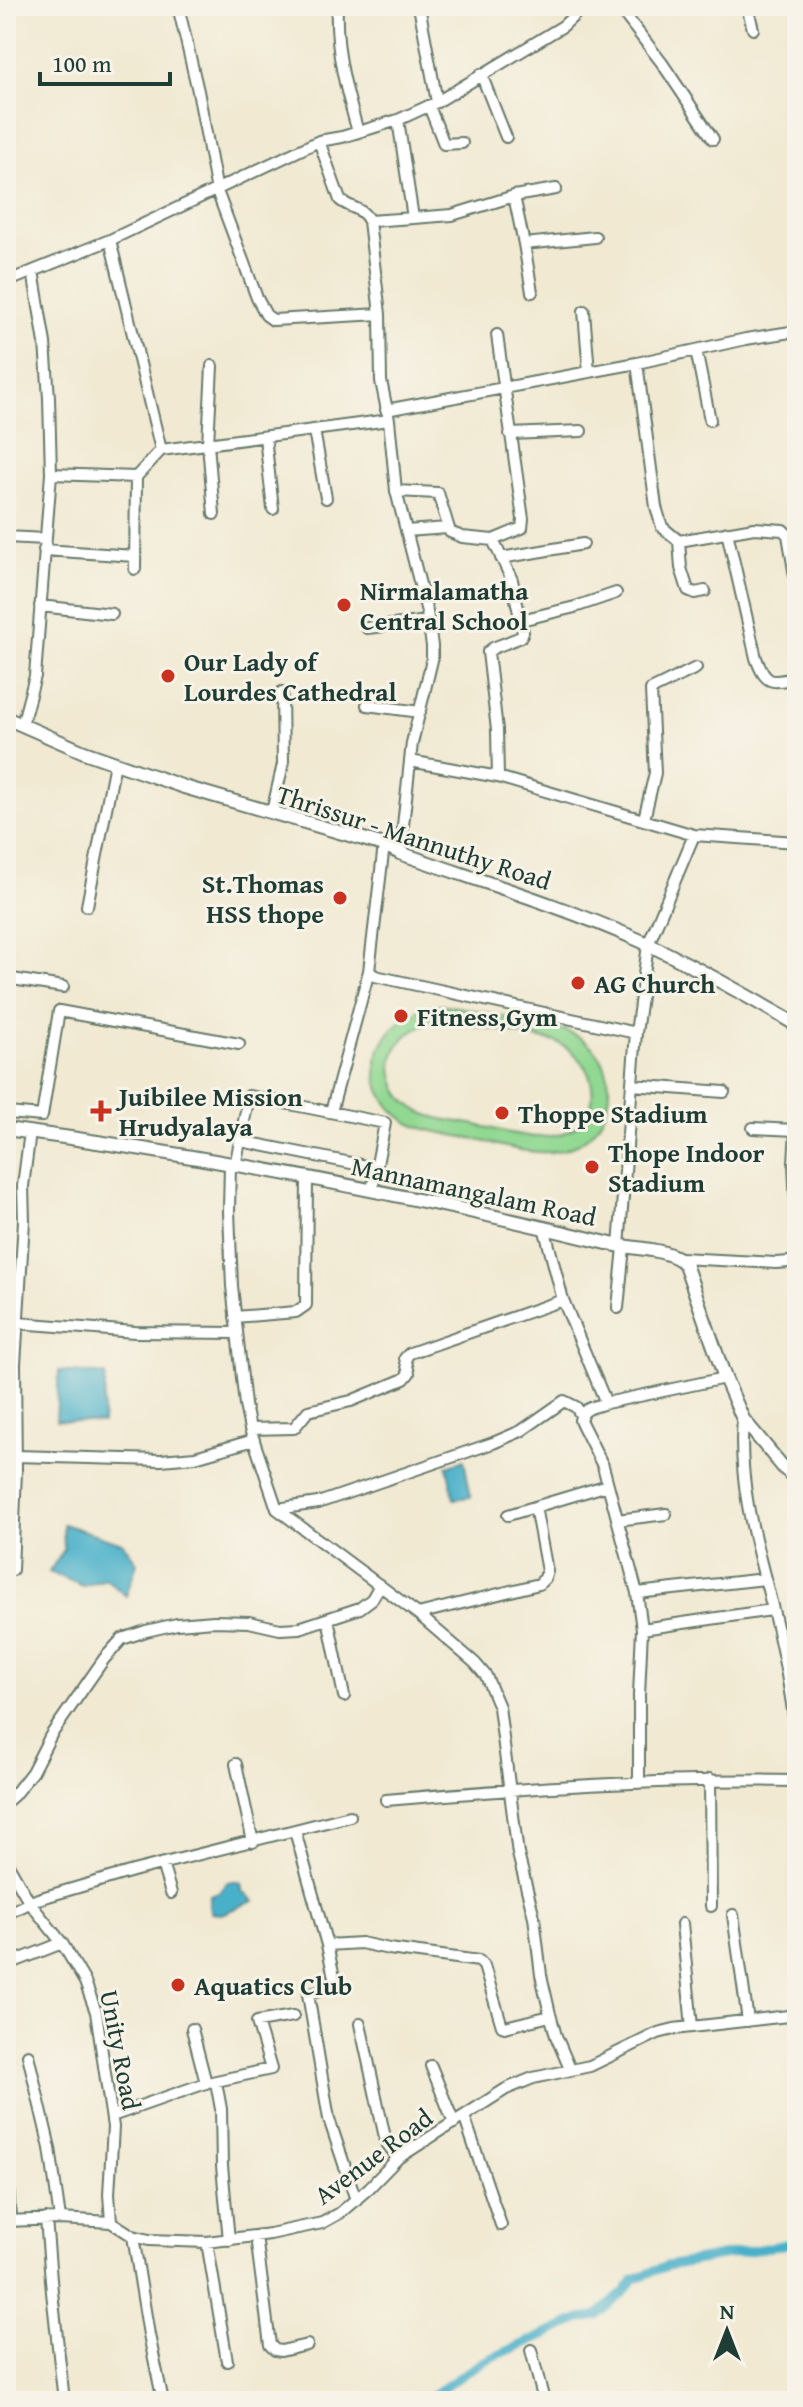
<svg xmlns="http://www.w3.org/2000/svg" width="803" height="2407" viewBox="0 0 803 2407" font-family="'Gentium Book Plus',serif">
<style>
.green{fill:#91d892;stroke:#588a63;stroke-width:2;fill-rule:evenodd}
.water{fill:#4ab0c9;stroke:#34767e;stroke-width:2}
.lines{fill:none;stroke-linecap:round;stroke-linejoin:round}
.canal{stroke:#4ab0c9;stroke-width:9}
.minor-casing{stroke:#68796b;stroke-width:14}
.major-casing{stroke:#68796b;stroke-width:16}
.minor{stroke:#fff;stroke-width:10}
.major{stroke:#fff;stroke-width:12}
.poi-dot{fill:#c8321e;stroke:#f7f3e8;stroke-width:3}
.labels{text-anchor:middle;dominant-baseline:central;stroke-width:6;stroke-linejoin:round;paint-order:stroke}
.poi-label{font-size:26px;font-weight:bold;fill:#1f3d34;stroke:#f7f3e8;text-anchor:start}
.street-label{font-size:26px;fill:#1f3d34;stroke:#f7f3e8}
</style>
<rect width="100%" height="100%" fill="#f7f3e8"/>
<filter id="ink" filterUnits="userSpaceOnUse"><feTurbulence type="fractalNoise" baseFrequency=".0125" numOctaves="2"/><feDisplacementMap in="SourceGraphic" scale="16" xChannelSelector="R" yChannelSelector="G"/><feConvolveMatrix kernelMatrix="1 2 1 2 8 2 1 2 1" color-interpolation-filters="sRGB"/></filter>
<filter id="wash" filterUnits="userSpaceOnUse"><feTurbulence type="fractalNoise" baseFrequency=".006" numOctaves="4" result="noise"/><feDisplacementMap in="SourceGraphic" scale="32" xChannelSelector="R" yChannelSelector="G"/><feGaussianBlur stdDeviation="1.8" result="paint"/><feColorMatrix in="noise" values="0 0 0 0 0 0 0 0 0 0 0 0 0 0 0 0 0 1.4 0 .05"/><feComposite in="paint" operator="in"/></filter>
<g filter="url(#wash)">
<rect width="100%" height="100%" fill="#f1e9d2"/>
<path class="green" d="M441,1005c22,2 44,8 66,12 43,9 98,13 102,69 0,14 -3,29 -12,40 -9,13 -24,23 -40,25 -27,5 -59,-7 -84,-12 -18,-4 -37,-6 -54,-12 -8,-2 -15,-7 -21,-12 -46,-41 -14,-104 43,-110zM449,1020l107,22c41,16 54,75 5,92 -7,2 -16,3 -24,3 -22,-1 -45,-9 -66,-13 -15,-3 -34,-4 -48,-11 -13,-6 -24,-17 -28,-30 -13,-38 21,-62 54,-63z"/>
<path class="water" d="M59,1371l47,4 -4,48 -46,-3z
M464,1460l7,37 -17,2 -7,-33z
M63,1524l60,19 14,20 -11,33 -20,-17 -23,7 -34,-14 15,-23z
M227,1882h14l1,9 12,10 -33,13 -10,-1 -2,-6 1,-12 10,-3z"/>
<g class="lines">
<path class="canal" d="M424,2401l58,-39 98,-43 17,-3 27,-24 10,-13 33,-13 125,-23"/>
</g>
</g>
<g filter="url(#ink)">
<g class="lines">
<g class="minor-casing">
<path id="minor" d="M178,6l20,85 19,100 40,107 9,17 7,5 107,-6
M337,6c-2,44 9,84 21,126
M419,6l18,96
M618,6l44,57 51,76
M747,6l6,23
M481,74l25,63
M795,77l2,-1
M429,106l15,38 18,-1
M319,141l21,59c11,9 22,7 29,21l11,93 1,67 8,39 7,71 31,121 5,34v14l-20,83 -12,110
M514,196l10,48 71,-7
M413,218l39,-3 62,-19 42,-7
M369,221l44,-3 -15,-98
M110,240l51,210
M524,244l8,48
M6,282l104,-42 209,-99 23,-4 56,-17 39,-18 126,-76 21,-20
M584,311l5,61
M497,335l26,184 -1,9 -29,12 19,40 11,52 -2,5 -28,11 -5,4 9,78 1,47
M696,350l14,70
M637,363l19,144 6,20 17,14 75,-13 29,2 5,5 9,53
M212,366l-4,78 6,70
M386,410l251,-47 109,-24 51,-8
M314,430l12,68
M510,434l71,-3
M265,437l8,72
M51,474l85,3
M396,491l42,2 12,39 12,5 31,3
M406,531l42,-3
M727,532l29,126c10,27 15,26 41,19
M6,537l40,2
M679,541l2,27 7,22 7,3 10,-2
M44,550l91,6
M501,558l82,-14
M135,569l1,-92 25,-27 228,-30
M40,606l72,8
M521,620l54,-13 41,-14
M367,628l61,-7
M367,705l53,7
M22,725l13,-49 16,-202 -2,-76 -4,-55 -12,-72
M410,761l88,16 196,58 103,7
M272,812l11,-48 -1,-72
M644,819l11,-46 -4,-83 45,-22
M384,845l-15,126 6,5 261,57
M87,906l28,-143
M6,978l57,9
M632,1085l92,7
M331,1112l38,-141
M8,1113l34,3 17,-105 180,33
M797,1113l-3,50 3,67
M753,1128l43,2
M241,1141l135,27
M230,1165l-1,46 3,75 13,119 5,24 27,80 141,105 57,49 11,13 13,31 19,147 16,63 7,58 9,39 6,22 14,33
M235,1166l14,-70 136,27 -13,67
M544,1227l19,73 43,103 119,-25
M619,1246l17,-213 12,-88 46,-110
M680,1258l96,5 14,-1 7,-5
M618,1308l6,-61
M235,1317l61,-5 10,-7 1,-127
M18,1323l117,9 102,1
M606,1403c-11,4 -23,4 -26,17l23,46 34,127 5,36 -3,66v87
M743,1419c-5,59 10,115 25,171 12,46 24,105 29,153
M250,1429l44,-1 14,-17 43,-10 53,-22 5,-6 -4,-15 5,-5 153,-53
M16,1456l145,4 34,-3 59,-17
M277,1509l41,-6 175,-60 28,-12 43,-30 12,6 5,8
M508,1515l100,-30
M617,1520l49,-6
M12,1570l4,-99 -1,-107 9,-143 -1,-35 7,-54
M637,1593l128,-14
M418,1614l121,-30 6,-6 2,-7 -11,-59
M328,1619l16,77
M642,1629l130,-19
M236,1764l17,78
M710,1779l1,127
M386,1800c137,-12 274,-22 411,-19
M6,1802l8,-7 18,-23 19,-37 53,-76 18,-20 24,-8 31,-7 37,-3 35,1 31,7 19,-1 61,-20 12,-9 8,-14
M295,1831l32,114
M6,1861l24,42 32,40 23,39 11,30 17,115 -4,67 2,28
M162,1864l9,29
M6,1914l32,-15 95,-28 217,-55
M733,1915l15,106
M682,1924l10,103
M6,1965l56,-22
M360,2024l26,118 12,16
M28,2055l22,93 10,71
M431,2066l23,57
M212,2082l59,-13 -14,-47 36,-6
M216,2082l5,27 1,57 7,74
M112,2116l94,-33 -14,-54
M464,2116l37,109
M6,2130l4,90
M356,2200l-27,-81 -21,-125 28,-8 -9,-41 34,-2 28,6 90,12 5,5 18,60 3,1 45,-11
M46,2219l6,73 12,109
M6,2221l54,-2 51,3 22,14 16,4 58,2 63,-8 52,-11 18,-10 29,-25 29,-30 108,-69 27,-11 57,-12 68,-33 16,-4 123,-14
M133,2236l16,99 14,66
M256,2236l14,109 5,5 6,1 26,-6
M207,2242l20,119
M531,2350l13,51"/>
</g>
<g class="major-casing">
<path id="major" d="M6,718l78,34 100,35 200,58 16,8c80,28 163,53 241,88 54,25 105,54 156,84
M6,1129c203,27 406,66 605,115 21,5 60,4 74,20l40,114 18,41 40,48 14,13"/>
</g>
<use href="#minor" class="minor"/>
<use href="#major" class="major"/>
</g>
</g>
<g class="poi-dot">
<circle cx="344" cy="605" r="8"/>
<circle cx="168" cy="676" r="8"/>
<circle cx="340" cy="898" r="8"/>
<circle cx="578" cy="983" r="8"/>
<circle cx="401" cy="1016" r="8"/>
<path d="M97 1099h8v8h8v8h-8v8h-8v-8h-8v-8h8z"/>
<circle cx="502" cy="1113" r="8"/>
<circle cx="592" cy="1167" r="8"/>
<circle cx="178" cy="1985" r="8"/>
</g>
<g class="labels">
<g class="poi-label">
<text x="360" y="590">Nirmalamatha<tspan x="360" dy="30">Central School</tspan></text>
<text x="184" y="661">Our Lady of<tspan x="184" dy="30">Lourdes Cathedral</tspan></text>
<text x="324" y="883" text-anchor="end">St.Thomas<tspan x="324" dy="30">HSS thope</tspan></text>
<text x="594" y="983">AG Church</text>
<text x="417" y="1016">Fitness,Gym</text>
<text x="119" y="1096">Juibilee Mission<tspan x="119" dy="30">Hrudyalaya</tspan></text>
<text x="518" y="1113">Thoppe Stadium</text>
<text x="608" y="1152">Thope Indoor<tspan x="608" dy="30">Stadium</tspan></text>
<text x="194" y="1985">Aquatics Club</text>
</g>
<g class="street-label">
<text transform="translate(414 837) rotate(18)">Thrissur - Mannuthy Road</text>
<text transform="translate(474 1191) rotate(12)">Mannamangalam Road</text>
<text transform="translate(121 2050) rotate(79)">Unity Road</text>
<text transform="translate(373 2156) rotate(-37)">Avenue Road</text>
</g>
</g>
<rect width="803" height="2407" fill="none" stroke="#f7f3e8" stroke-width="32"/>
<g transform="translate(727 2331)" stroke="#f7f3e8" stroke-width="6" paint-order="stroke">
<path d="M0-6L14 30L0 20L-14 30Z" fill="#1f3d34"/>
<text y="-12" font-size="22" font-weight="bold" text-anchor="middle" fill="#1f3d34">N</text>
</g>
<path d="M40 72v12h130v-12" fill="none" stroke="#1f3d34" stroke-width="4"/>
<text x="52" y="72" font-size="24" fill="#1f3d34" stroke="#f7f3e8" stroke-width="6" paint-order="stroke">100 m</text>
</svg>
